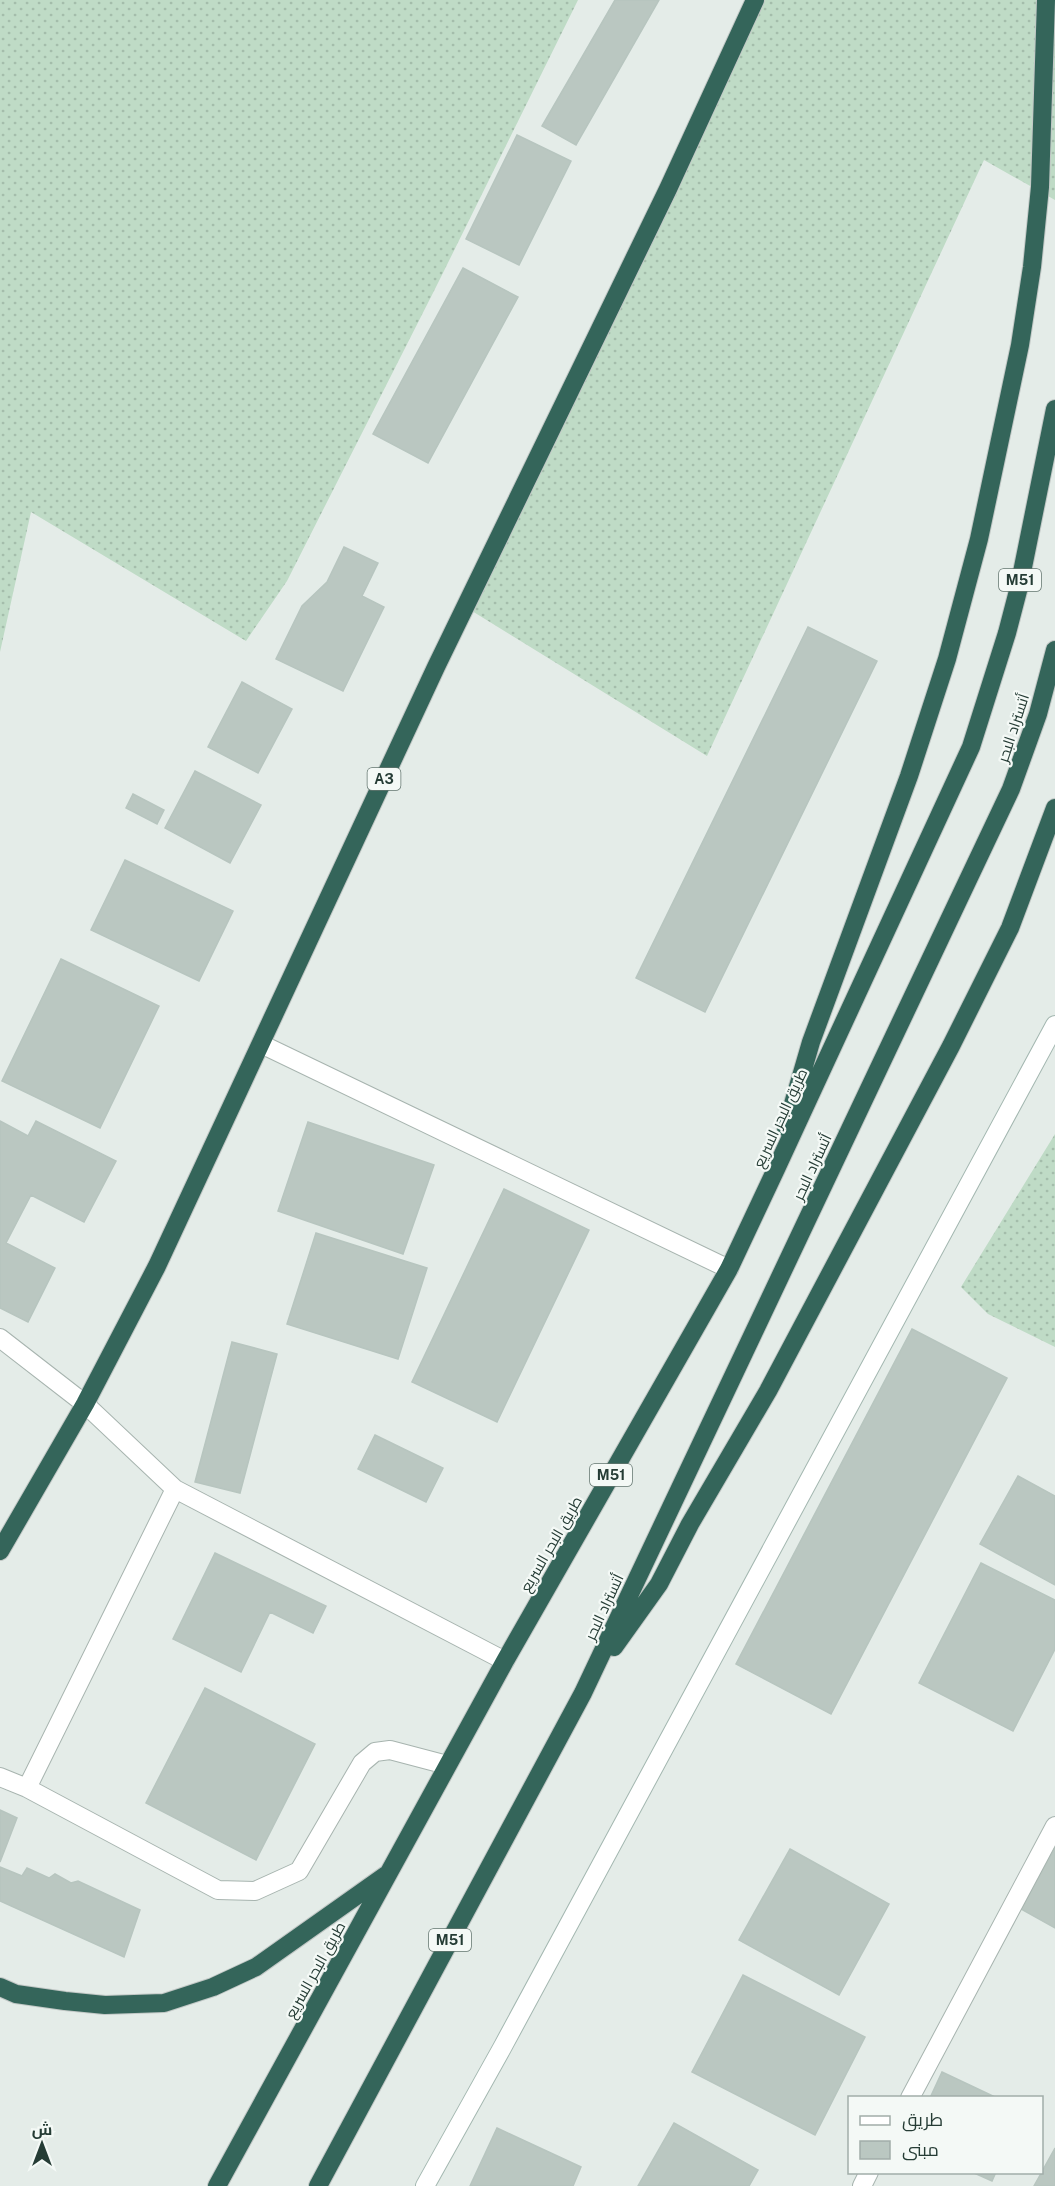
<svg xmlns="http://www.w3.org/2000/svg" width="1055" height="2186" viewBox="0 0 1055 2186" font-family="'Public Sans',Cairo,sans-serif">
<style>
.grass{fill:url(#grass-dots)}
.building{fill:#bac7c1;stroke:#b7c5bf;stroke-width:1.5}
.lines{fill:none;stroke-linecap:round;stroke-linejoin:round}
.lane-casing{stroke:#a7b4af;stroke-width:20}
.street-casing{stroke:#a7b4af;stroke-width:20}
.secondary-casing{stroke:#a3b7b0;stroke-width:20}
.highway-casing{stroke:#c2c8c6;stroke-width:20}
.lane{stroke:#fff;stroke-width:18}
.street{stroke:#fff;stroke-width:18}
.secondary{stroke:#fff;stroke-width:18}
.highway{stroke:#34655a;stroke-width:18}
.labels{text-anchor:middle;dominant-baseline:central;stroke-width:4.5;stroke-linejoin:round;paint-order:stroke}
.shield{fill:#f4f9f6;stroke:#63756f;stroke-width:1.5}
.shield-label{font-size:14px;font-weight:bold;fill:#253c35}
.street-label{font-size:15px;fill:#253c35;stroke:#f4f9f6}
</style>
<defs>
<pattern id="grass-dots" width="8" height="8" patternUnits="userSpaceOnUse" patternTransform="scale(1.5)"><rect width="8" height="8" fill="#bfdbc6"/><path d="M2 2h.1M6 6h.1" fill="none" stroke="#a4bdab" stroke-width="1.8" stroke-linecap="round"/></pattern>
</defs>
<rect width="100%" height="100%" fill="#e4ece8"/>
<path class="grass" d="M0,0h578l-142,287 -149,294 -41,60 -215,-129 -31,140z
M748,0h307v200l-71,-40 -277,596 -235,-145z
M1055,1134v213l-67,-33 -27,-27z"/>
<path class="building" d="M615,0h44l-83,145 -34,-19z
M517,135l54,26 -52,104 -53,-26z
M463,268l55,29 -90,166 -55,-29z
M344,547l34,16 -16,33 22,11 -41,84 -67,-32 26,-53 25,-24z
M808,627l69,34 -172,351 -69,-34z
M242,682l50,27 -34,64 -50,-26z
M195,771l66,34 -31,58 -65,-35z
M133,794l31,16 -7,14 -31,-16z
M125,860l108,51 -34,70 -108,-51z
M61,959l98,47 -59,122 -98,-47z
M0,1121l28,15 8,-15 80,40 -32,61 -53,-27 -25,48 49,25 -27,54 -28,-14z
M308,1122l126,43 -31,89 -125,-43z
M504,1189l85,41 -92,192 -85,-40z
M316,1233l111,35 -29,91 -111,-35z
M912,1329l95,49 -176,336 -95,-50z
M232,1342l45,12 -37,139 -45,-11z
M375,1435l68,33 -17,34 -68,-33z
M1018,1476l37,20v89l-75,-41z
M215,1553l111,53 -13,27 -43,-21 -29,60 -68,-33z
M981,1563l74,37v49l-42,82 -94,-48z
M205,1688l110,56 -59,116 -110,-57z
M0,1810l17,8 -17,44z
M1055,1848v80l-34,-19z
M790,1849l99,55 -50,91 -100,-55z
M0,1867l22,9 5,-8 22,10 6,-4 16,9 7,-2 62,29 -16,47 -124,-56z
M743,1975l122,62 -50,98 -123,-63z
M942,2072l55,26h-67z
M674,2123l84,47 -9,16h-111z
M497,2128l84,39 -8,19h-103z
M1055,2148v38h-21z
M972,2172h24l-4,9z"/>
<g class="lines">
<g class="lane-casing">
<path id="lane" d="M261,1044l468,225
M0,1338l85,66 90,85 330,172
M0,1777l27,11 191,102 37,1 44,-20 63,-108 13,-11 15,-2 57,15
M27,1788l148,-299"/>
</g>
<g class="street-casing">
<path id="street" d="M910,2098l145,-272
M862,2186l7,-14"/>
</g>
<g class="secondary-casing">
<path id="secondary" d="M425,2186l77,-138 553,-1023"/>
</g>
<g class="highway-casing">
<path id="highway" d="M786,1128l25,-86 98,-266 38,-117 32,-120 41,-194 12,-78 8,-80 6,-187
M0,1551l85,-147 72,-138 279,-599 232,-478 87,-189
M614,1647l45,-63 31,-60 78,-133 183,-345 59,-118 45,-120
M0,1987l16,7 49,7 40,4 59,-2 49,-16 43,-20 130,-92
M217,2186l288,-525 224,-392 48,-102 194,-420 36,-114 12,-46 36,-178
M318,2186l265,-493 428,-904 27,-75 17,-64"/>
</g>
<use href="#lane" class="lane"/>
<use href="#street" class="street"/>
<use href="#secondary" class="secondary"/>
<use href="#highway" class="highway"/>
</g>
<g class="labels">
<g class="shield">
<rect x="999" y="569" width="42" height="22" rx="4.5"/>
<rect x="367.5" y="768" width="33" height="22" rx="4.5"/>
<rect x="590" y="1464" width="42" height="22" rx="4.5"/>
<rect x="429" y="1929" width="42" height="22" rx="4.5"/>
</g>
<g class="shield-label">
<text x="1020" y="580">M51</text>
<text x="384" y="779">A3</text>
<text x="611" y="1475">M51</text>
<text x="450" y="1940">M51</text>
</g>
<g class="street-label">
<text transform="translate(1013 728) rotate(-72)">أتستراد البحر</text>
<text transform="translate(780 1118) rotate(-65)">طريق البحر السريع</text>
<text transform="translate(812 1167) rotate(-65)">أتستراد البحر</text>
<text transform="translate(551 1544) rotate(-60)">طريق البحر السريع</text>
<text transform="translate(604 1607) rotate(-65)">أتستراد البحر</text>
<text transform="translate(315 1970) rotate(-61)">طريق البحر السريع</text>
</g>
</g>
<rect x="848" y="2096" width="195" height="78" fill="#f4f9f6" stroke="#a1ada9" stroke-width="1.5"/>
<rect x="860" y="2116" width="30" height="9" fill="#ffffff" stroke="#a1ada9" stroke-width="1.5"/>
<text x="902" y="2126" font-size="18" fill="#253c35">طريق</text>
<rect x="860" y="2141" width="30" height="18" fill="#bac7c1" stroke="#a1ada9" stroke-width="1.5"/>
<text x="902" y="2156" font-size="18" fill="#253c35">مبنى</text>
<g transform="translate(42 2144)" stroke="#f4f9f6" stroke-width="4.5" paint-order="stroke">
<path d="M0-4.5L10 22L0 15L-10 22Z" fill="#253c35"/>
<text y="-9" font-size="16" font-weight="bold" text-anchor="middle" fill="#253c35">ش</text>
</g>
</svg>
